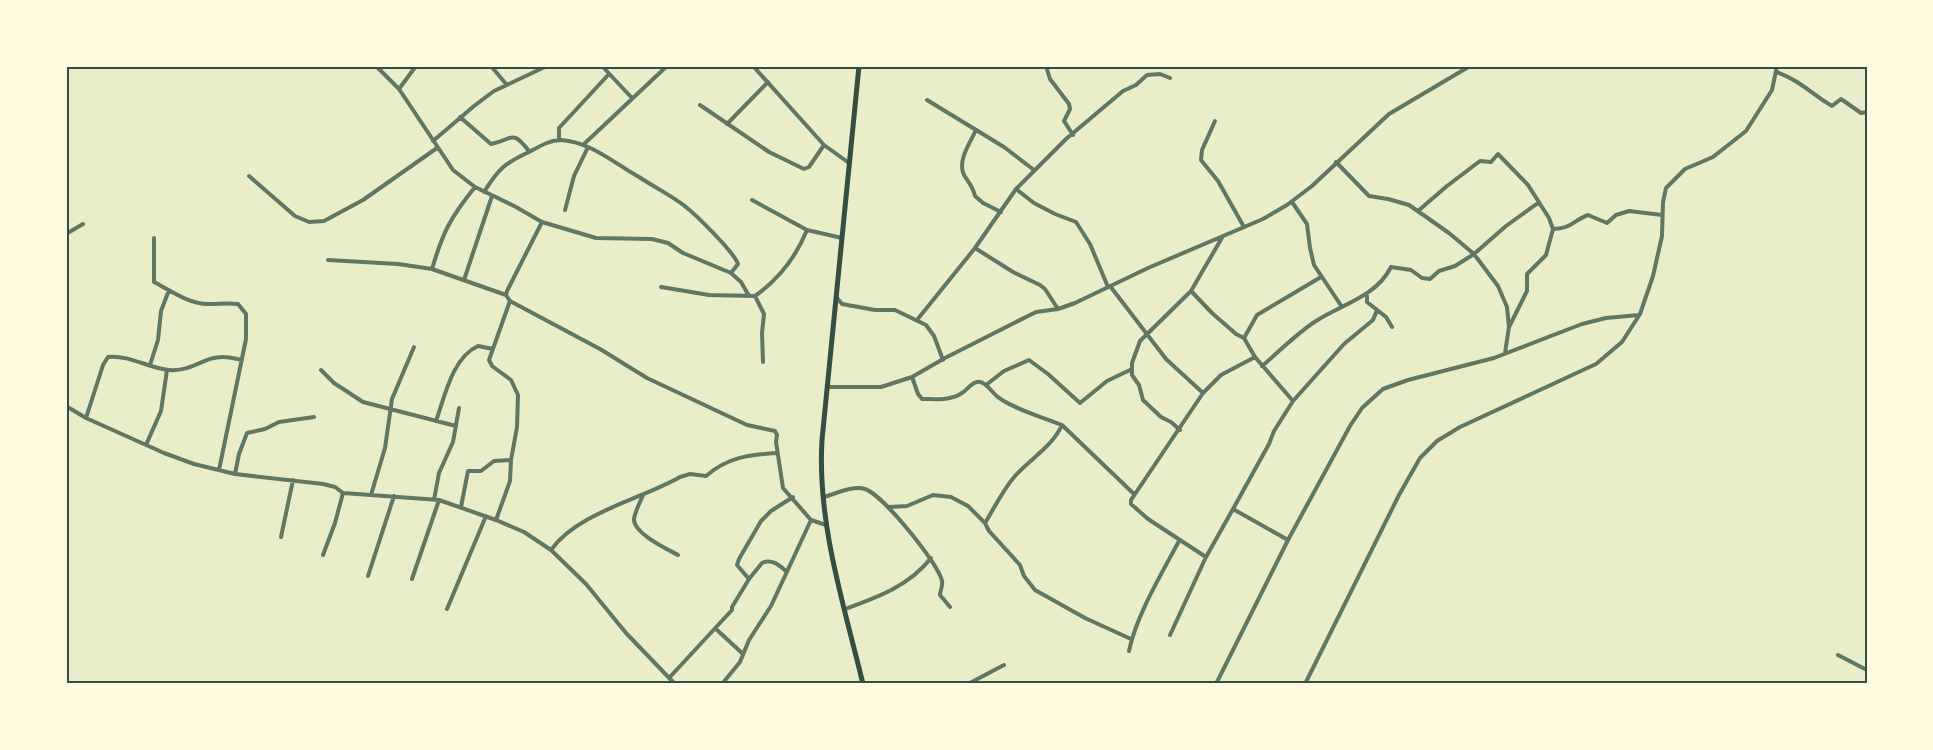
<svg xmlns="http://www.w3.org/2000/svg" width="1933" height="750" viewBox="0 0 1933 750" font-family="'IBM Plex Serif',serif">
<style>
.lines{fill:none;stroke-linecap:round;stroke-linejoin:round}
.minor{stroke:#617663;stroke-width:4}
.primary{stroke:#344e41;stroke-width:5}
.neatline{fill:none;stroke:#344e41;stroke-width:2}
</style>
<rect width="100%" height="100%" fill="#e9edc9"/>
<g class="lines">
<path class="minor" d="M376,66l23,23 54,81 22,17 41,20 26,15 54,16 56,1 16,4 15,10 48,20 10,9 8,14
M491,66l15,18
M602,66l30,32
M753,66l71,79 25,18
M1046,66l4,13 19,25 1,5 -6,12 9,14
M1776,72c22,7 37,23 56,34l9,-7 20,14 6,-1
M399,89l17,-23
M927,100l77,47 30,23
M700,105l69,47 35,17 5,-2 15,-22
M460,117l31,27c22,-4 20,-16 38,7
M1215,121l-13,29 -1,10 17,21 26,46
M727,124l41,-42
M976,130c-6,13 -19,31 -12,45 5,8 9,12 11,21l8,7 18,9
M559,140v-12l50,-54
M433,141l41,-35 20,-15 53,-25
M583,145l84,-79
M1336,162l33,34 19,3 21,6 40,28 25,21 24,32 9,21 2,20 -4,26
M249,176l46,40 14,6 15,-1 39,-21 74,-52
M1016,189l18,14 21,11 21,8 14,22 18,43
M484,192c15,-24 21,-29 47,-41 9,-5 19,-11 30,-11 30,2 53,23 78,37 15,10 32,18 47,30 11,9 48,45 52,57l-7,9
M752,200l55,30 35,8
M1292,202l15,22 3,24 4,17 28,42
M565,210l9,-34 14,-29
M1418,211l29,-25 33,-25 11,1 7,-8 30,31 21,33 4,11 -7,26 -19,19v17l-18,36
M542,222l-35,69 -1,4 4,6 90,48 47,29 100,47 28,6 2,4 -1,7 7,46 28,32 15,5
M1553,229c18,0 21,-9 35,-14l19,8 9,-8 13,-4 33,4
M66,234l17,-10
M154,238v44c17,9 35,22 54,22 11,0 19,-1 30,0l8,10v25l-27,131
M975,248l38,24 27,13 5,4 13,20
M328,260l70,4 34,5 74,26
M432,269c11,-37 18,-51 43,-82
M464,280l28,-84
M1110,286l56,73 37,34
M661,287l48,8 46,1c24,-17 41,-39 52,-66
M1191,291l21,22 24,21 8,4 11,19 38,44
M1367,295v7l19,15 6,10
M755,296l9,18 -2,19 1,29
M837,298l5,6 33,6h20l31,15 8,11 9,24
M917,320l58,-72 41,-59 50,-50 57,-48 13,-6 11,-10 13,-1 10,4
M1244,338l13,-23 64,-38
M150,365l8,-25 3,-29 8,-21
M1262,366c18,-15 35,-33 54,-45 26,-17 60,-24 75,-54l20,3 11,8 8,1 9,-8 16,-5 19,-12 32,-28 32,-23
M321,370l13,13 29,19 93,24
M912,377l6,17 4,5c14,0 28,2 40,-6 5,-3 9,-10 15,-11 8,-2 15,11 21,15 13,11 47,21 64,28l72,69
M986,385l18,-14 25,-11 19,14 32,29 27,-22 25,-12
M827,387h54l31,-10 33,-19 91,-46 22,-3 17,-6 73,-35 115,-49 24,-14 25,-19 77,-72 81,-48
M66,406l20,12 78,35 30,11 41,10 88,10 12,3 8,6 96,7 57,20 28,12 27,18 35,34 40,49 49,51
M86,418l17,-53 5,-8c22,-2 40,11 61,13 24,2 35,-14 55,-13 6,0 12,2 18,3
M436,421c9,-25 16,-63 42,-75l15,3
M1180,430l-9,-8 -10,-5 -18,-17 -4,-15 -7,-10v-12l8,-22 51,-50 32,-55
M146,445l15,-34 6,-41
M235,474l4,-20 8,-21 18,-4 14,-7 35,-5
M371,495l14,-47 7,-49 22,-52
M643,495c-3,8 -8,16 -9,24 -1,14 33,30 44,36
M824,497c11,-3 29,-12 41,-8 17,5 74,75 77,92 1,5 -2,10 -2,14l10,12
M434,500l5,-27 14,-31 6,-34
M461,507l7,-36h13l13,-10 17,-1
M889,507l18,-1 26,-11 18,2 17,9 17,17 4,8 31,34 4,11 11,14 50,28 46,21
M1233,509l36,-65 5,-13 19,-30 51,-57 29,-24 4,-10
M496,520l14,-39 1,-21 6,-33 1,-32 -7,-15 -19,-14 -3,-6 21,-59
M985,523c10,-16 17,-32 30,-47 16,-18 37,-29 47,-51
M281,537l12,-57
M551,550c26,-37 91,-51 129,-73l10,-3 16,2c22,-19 42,-21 71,-23
M323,555l12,-32 8,-30
M1206,557l-58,-38 -17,-15v-4l72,-107 18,-18 34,-18
M368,576l26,-80
M412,579l27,-79
M749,579l-12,-14 2,-6 22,-38 10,-10 22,-14
M447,609l39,-93
M845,609c33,-12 64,-23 86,-51
M716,629l27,25
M1170,635l36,-78 27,-48 55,31
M1129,651c7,-35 33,-78 50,-110
M1838,655l29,15
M669,678l63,-68v-3l17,-28 13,-16c10,-5 18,3 25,9
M722,684l18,-22 9,-22 22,-34 40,-86
M968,684l36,-19
M1216,684l72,-144 62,-114 12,-18 21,-19 25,-9 86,-22 88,-34 24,-6 33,-3
M1305,684l94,-189 21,-37 17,-17 23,-14 136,-63 26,-22 18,-28 13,-38 9,-40 1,-34 3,-14 19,-19 28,-12 33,-26 26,-41 5,-24"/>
<path class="primary" d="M859,66l-37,374c-5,83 22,165 41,244"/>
</g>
<rect width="1933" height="750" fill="none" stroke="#fefae0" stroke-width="135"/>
<rect x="68" y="68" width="1798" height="614" class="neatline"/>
</svg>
